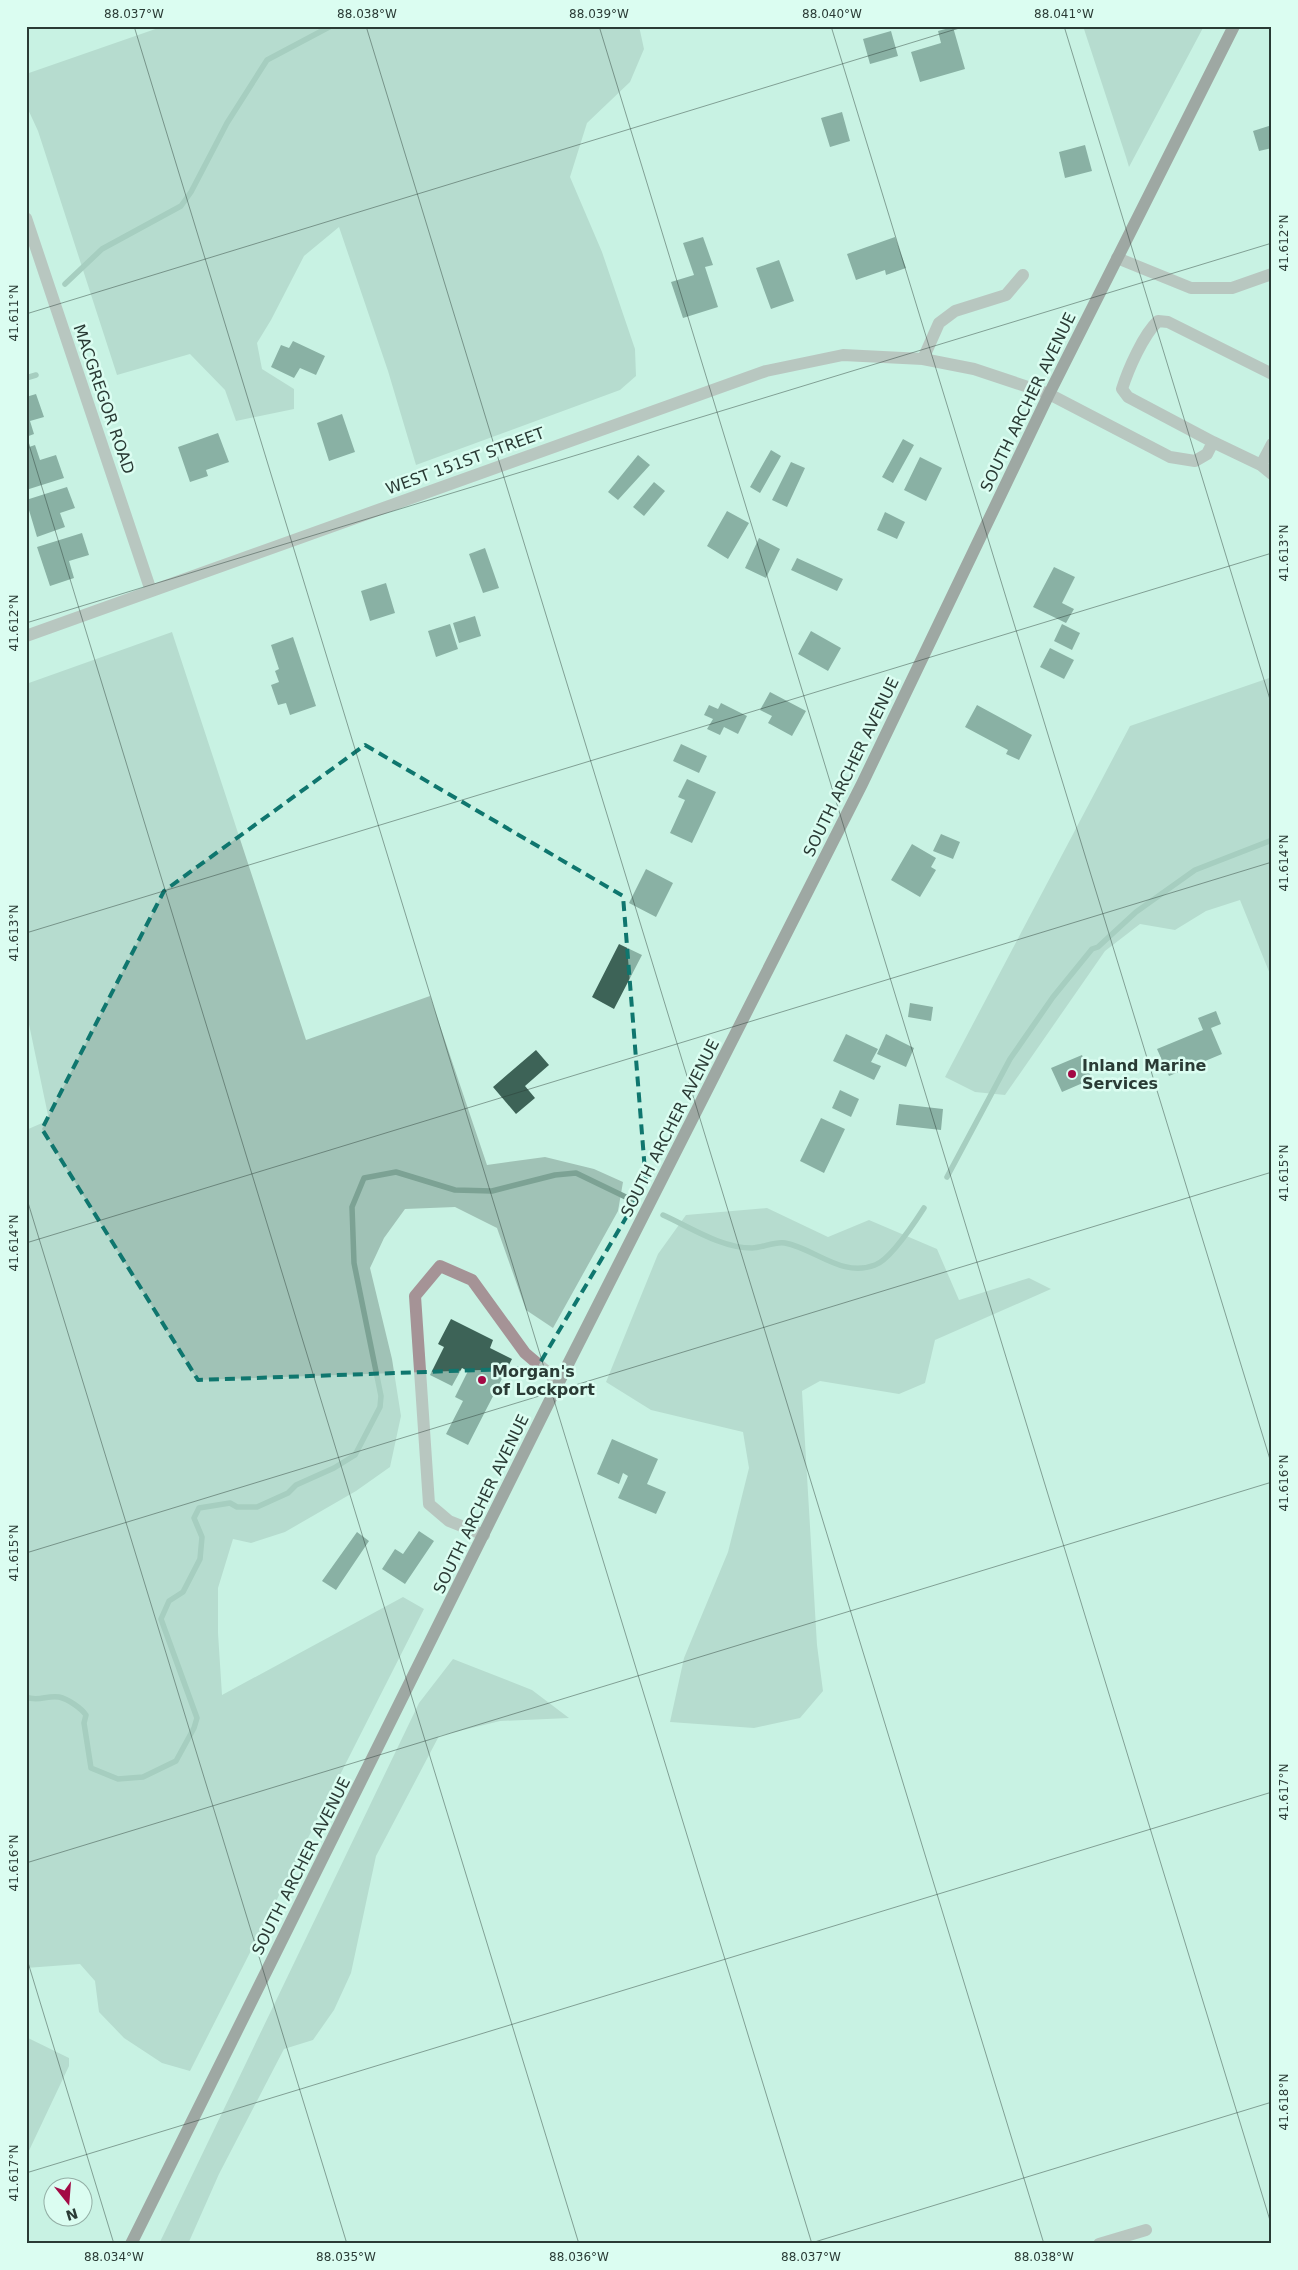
<svg xmlns="http://www.w3.org/2000/svg" width="1298" height="2270" viewBox="0 0 1298 2270" font-family="'DejaVu Sans',sans-serif">
<style>
.green{fill:#a0c2b6}
.lines{fill:none;stroke-linecap:round;stroke-linejoin:round}
.stream{stroke:#7ca294;stroke-width:5.5}
.building{fill:#3d6357}
.minor{stroke:#a59396;stroke-width:12}
.major{stroke:#6c4f54;stroke-width:12}
.marked{fill:none;stroke:#0f766e;stroke-width:4;stroke-dasharray:10 6;stroke-linejoin:round}
.ticks{fill:none;stroke:#2a3b35;stroke-width:1;stroke-opacity:0.45}
.poi-dot{fill:#a30a45;stroke:#dbfdf1;stroke-width:2}
.labels{text-anchor:middle;dominant-baseline:central;stroke-width:5;stroke-linejoin:round;paint-order:stroke}
.street-label{font-size:16px;fill:#2a3b35;stroke:#dbfdf1}
.poi-label{font-size:16px;font-weight:bold;fill:#2a3b35;stroke:#dbfdf1;text-anchor:start}
.neatline{fill:none;stroke:#2a3b35;stroke-width:2}
.ticks-label{font-size:12px;text-anchor:middle;fill:#2a3b35}
</style>
<rect width="100%" height="100%" fill="#c8f2e3"/>
<path class="green" d="M164,26h475l5,23 -14,33 -43,41 -17,54 32,75 33,97 1,27 -16,14 -204,75 -28,-94 -49,-144 -35,29 -33,64 -14,23 5,26 32,20v20l-58,12 -11,-31 -35,-36 -73,21 -79,-244 -12,-26v-31z
M1083,26h121l-75,141 -3,-10z
M172,632l134,408 124,-44 57,169 58,-8 49,12 29,13 -5,29 -65,117 -27,-18 -29,-82 -42,-21 -50,2 -21,29 -14,30 22,91 9,57 -11,51 -34,24 -71,41 -34,11 -18,-4 -15,49v45l4,62 181,-98 21,12 -234,462 -28,-8 -38,-25 -25,-26 -4,-31 -15,-17 -54,4v-838l23,-10 -23,-110v-326z
M1272,677v302l-32,-79 -34,11 -31,19 -35,-6 -35,27 -100,144 -30,-3 -30,-15 185,-351z
M767,1208l61,29 41,-17 68,29 22,51 70,-22 22,11 -116,51 -10,43 -26,11 -79,-13 -18,10 15,254 6,46 -23,27 -46,10 -84,-6 14,-64 44,-106 21,-84 -6,-36 -92,-22 -45,-28 52,-128 28,-39z
M453,1659l79,31 37,28 -69,3 -61,15 -63,120 -25,117 -17,37 -21,30 -29,9 -65,125 -31,70h-29l260,-541z
M26,2037l43,21v8l-43,91z"/>
<g class="lines">
<path class="stream" d="M65,284l37,-35 79,-43 10,-14 36,-69 40,-63 64,-34
M26,378l10,-3
M947,1177l63,-118 43,-62 39,-48 6,-2 38,-35 59,-42 77,-30
M663,1215c27,12 58,33 89,33 10,0 23,-7 33,-5 31,6 57,35 90,22 15,-5 40,-43 49,-57
M26,1697c12,5 21,-2 33,0 9,2 22,11 27,18l-2,8 7,45 27,11 25,-2 33,-16 18,-33 3,-10 -36,-99 8,-18 14,-9 17,-33 2,-22 -8,-19 5,-10 31,-5 7,4h20l31,-14 8,-8 38,-17 21,-13 25,-48 1,-11 -27,-133 -2,-56 12,-29 32,-6 59,18 37,1 63,-16 21,-2 58,28"/>
</g>
<path class="building" d="M953,27l12,42 -45,13 -9,-30 30,-9 -3,-12z
M891,31l7,25 -28,8 -7,-25z
M842,112l8,29 -20,6 -9,-29z
M1272,125v23l-13,3 -6,-20z
M1085,145l7,26 -27,7 -6,-26z
M703,237l10,28 -8,2 13,40 -35,11 -12,-36 23,-7 -11,-32z
M895,237l11,31 -20,7 -1,-5 -29,10 -9,-26z
M779,260l15,41 -23,8 -15,-41z
M293,341l32,15 -9,19 -16,-7 -6,10 -23,-11 10,-22 8,3z
M36,394l8,23 -14,4 4,13 -8,3v-40z
M342,414l13,38 -26,9 -12,-38z
M218,433l11,29 -23,8 2,6 -18,6 -12,-35z
M903,439l11,6 -21,38 -11,-6z
M35,445l5,15 16,-5 8,23 -38,12v-42z
M771,450l10,6 -21,37 -10,-6z
M638,455l12,10 -32,35 -10,-8z
M920,457l22,11 -16,33 -22,-11z
M791,462l14,6 -18,39 -15,-7z
M654,482l11,9 -21,25 -11,-9z
M67,487l8,21 -15,5 5,14 -28,10 -11,-37z
M727,511l22,12 -21,36 -21,-13z
M885,512l20,10 -8,17 -20,-9z
M82,533l7,22 -20,6 5,17 -24,8 -13,-39z
M759,538l21,11 -14,29 -21,-10z
M485,548l14,40 -16,5 -14,-39z
M797,558l46,21 -6,12 -46,-21z
M1054,567l21,10 -13,26 12,6 -8,14 -33,-16z
M386,583l9,30 -25,8 -9,-30z
M475,616l6,20 -22,7 -6,-20z
M450,624l8,25 -22,8 -8,-26z
M1062,624l18,9 -8,17 -18,-9z
M811,631l30,17 -13,23 -30,-17z
M293,637l23,69 -26,9 -4,-12 -8,2 -7,-20 8,-3 -4,-11 4,-2 -8,-24z
M1050,648l24,12 -10,19 -24,-12z
M770,692l36,19 -14,25 -24,-13 4,-7 -12,-6z
M721,703l26,13 -9,18 -14,-7 -4,8 -13,-6 6,-10 -9,-4 5,-10 9,4z
M977,705l55,30 -13,25 -13,-6 2,-4 -43,-23z
M681,744l26,12 -8,17 -26,-12z
M687,779l29,13 -24,51 -22,-10 15,-33 -7,-3z
M941,834l19,8 -7,17 -20,-8z
M912,844l24,14 -5,9 5,3 -16,27 -29,-17z
M646,869l27,14 -17,34 -27,-14z
M619,944l23,11 -28,54 -22,-12z
M910,1003l23,4 -2,14 -23,-4z
M1216,1011l5,13 -10,4 11,26 -53,22 -12,-27 46,-19 -5,-12z
M846,1034l32,15 -7,13 10,4 -7,14 -41,-19z
M886,1034l28,14 -8,19 -29,-13z
M536,1050l13,15 -24,21 10,12 -19,16 -23,-27z
M1082,1055l10,24 -30,13 -11,-24z
M840,1090l19,9 -8,18 -19,-9z
M899,1104l44,5 -2,21 -45,-5z
M821,1118l24,11 -21,44 -24,-12z
M451,1319l42,21 -3,8 22,11 -44,86 -22,-11 17,-33 -8,-4 13,-26 -6,-3 -10,18 -22,-11 14,-28 -6,-3z
M612,1439l46,20 -11,25 19,8 -10,22 -38,-16 10,-22 -5,-3 -4,11 -22,-10z
M419,1531l15,10 -29,43 -23,-15 13,-20 8,5z
M357,1532l12,9 -33,49 -14,-9z"/>
<g class="lines">
<path class="minor" d="M26,218l125,373
M1117,258l74,30h41l40,-14
M923,359l16,-36 16,-12 51,-16 17,-20
M1272,374l-104,-52 -10,-1c-15,14 -30,49 -36,68l6,8 85,45 48,23 11,-21
M1261,465l11,9
M26,636l740,-265 77,-16 80,4 51,10 75,25 121,63 25,4 12,-7 6,-12
M484,1535l-35,-14 -20,-17 -14,-208 25,-30 32,14 53,73 34,29
M1099,2244l47,-14"/>
<path class="major" d="M131,2244l428,-862 303,-598 187,-390 185,-368"/>
</g>
<path d="M0 0H1298V2270H0ZM365,745l258,151 23,288 -109,184 -339,12 -156,-251 122,-238z" fill="#c8f2e3" fill-opacity=".55" fill-rule="evenodd"/>
<path class="marked" d="M365,745l258,151 23,288 -109,184 -339,12 -156,-251 122,-238z"/>
<path class="ticks" d="M134,26l678,2218M366,26l678,2218M599,26l673,2201M831,26l441,1440M1064,26l208,680M26,314l940,-288M26,435l553,1809M26,623l1246,-380M26,933l1246,-380M26,1196l321,1048M26,1243l1246,-381M26,1553l1246,-381M26,1863l1246,-381M26,1956l88,288M26,2173l1246,-381M808,2244l464,-142"/>
<g class="poi-dot">
<circle cx="1072" cy="1074" r="5"/>
<circle cx="482" cy="1380" r="5"/>
</g>
<g class="labels">
<g class="street-label">
<text transform="translate(104 399) rotate(71)">MACGREGOR ROAD</text>
<text transform="translate(1028 402) rotate(-64)">SOUTH ARCHER AVENUE</text>
<text transform="translate(465 461) rotate(-20)">WEST 151ST STREET</text>
<text transform="translate(851 767) rotate(-64)">SOUTH ARCHER AVENUE</text>
<text transform="translate(670 1128) rotate(-63)">SOUTH ARCHER AVENUE</text>
<text transform="translate(481 1504) rotate(-64)">SOUTH ARCHER AVENUE</text>
<text transform="translate(301 1866) rotate(-63)">SOUTH ARCHER AVENUE</text>
</g>
<g class="poi-label">
<text x="1082" y="1065">Inland Marine<tspan x="1082" dy="18">Services</tspan></text>
<text x="492" y="1371">Morgan's<tspan x="492" dy="18">of Lockport</tspan></text>
</g>
</g>
<rect width="1298" height="2270" fill="none" stroke="#dbfdf1" stroke-width="55"/>
<g transform="translate(68 2202) rotate(163)"><circle r="24" fill="#dbfdf1" stroke="#94afa6"/>
<path d="M0-4L9 19L0 12L-9 19Z" fill="#a30a45"/>
<text y="-8" font-size="14" font-weight="bold" text-anchor="middle" fill="#2a3b35">N</text>
</g>
<rect x="28" y="28" width="1242" height="2214" class="neatline"/>
<g class="ticks-label">
<text x="134" y="18">88.037°W</text>
<text x="367" y="18">88.038°W</text>
<text x="599" y="18">88.039°W</text>
<text x="832" y="18">88.040°W</text>
<text x="1064" y="18">88.041°W</text>
<text transform="translate(1284 243) rotate(-90)" y="4">41.612°N</text>
<text transform="translate(14 313) rotate(-90)" y="4">41.611°N</text>
<text transform="translate(1284 553) rotate(-90)" y="4">41.613°N</text>
<text transform="translate(14 623) rotate(-90)" y="4">41.612°N</text>
<text transform="translate(1284 863) rotate(-90)" y="4">41.614°N</text>
<text transform="translate(14 933) rotate(-90)" y="4">41.613°N</text>
<text transform="translate(1284 1173) rotate(-90)" y="4">41.615°N</text>
<text transform="translate(14 1243) rotate(-90)" y="4">41.614°N</text>
<text transform="translate(1284 1483) rotate(-90)" y="4">41.616°N</text>
<text transform="translate(14 1553) rotate(-90)" y="4">41.615°N</text>
<text transform="translate(1284 1792) rotate(-90)" y="4">41.617°N</text>
<text transform="translate(14 1863) rotate(-90)" y="4">41.616°N</text>
<text transform="translate(1284 2102) rotate(-90)" y="4">41.618°N</text>
<text transform="translate(14 2173) rotate(-90)" y="4">41.617°N</text>
<text x="114" y="2261">88.034°W</text>
<text x="346" y="2261">88.035°W</text>
<text x="579" y="2261">88.036°W</text>
<text x="811" y="2261">88.037°W</text>
<text x="1044" y="2261">88.038°W</text>
</g>
</svg>
